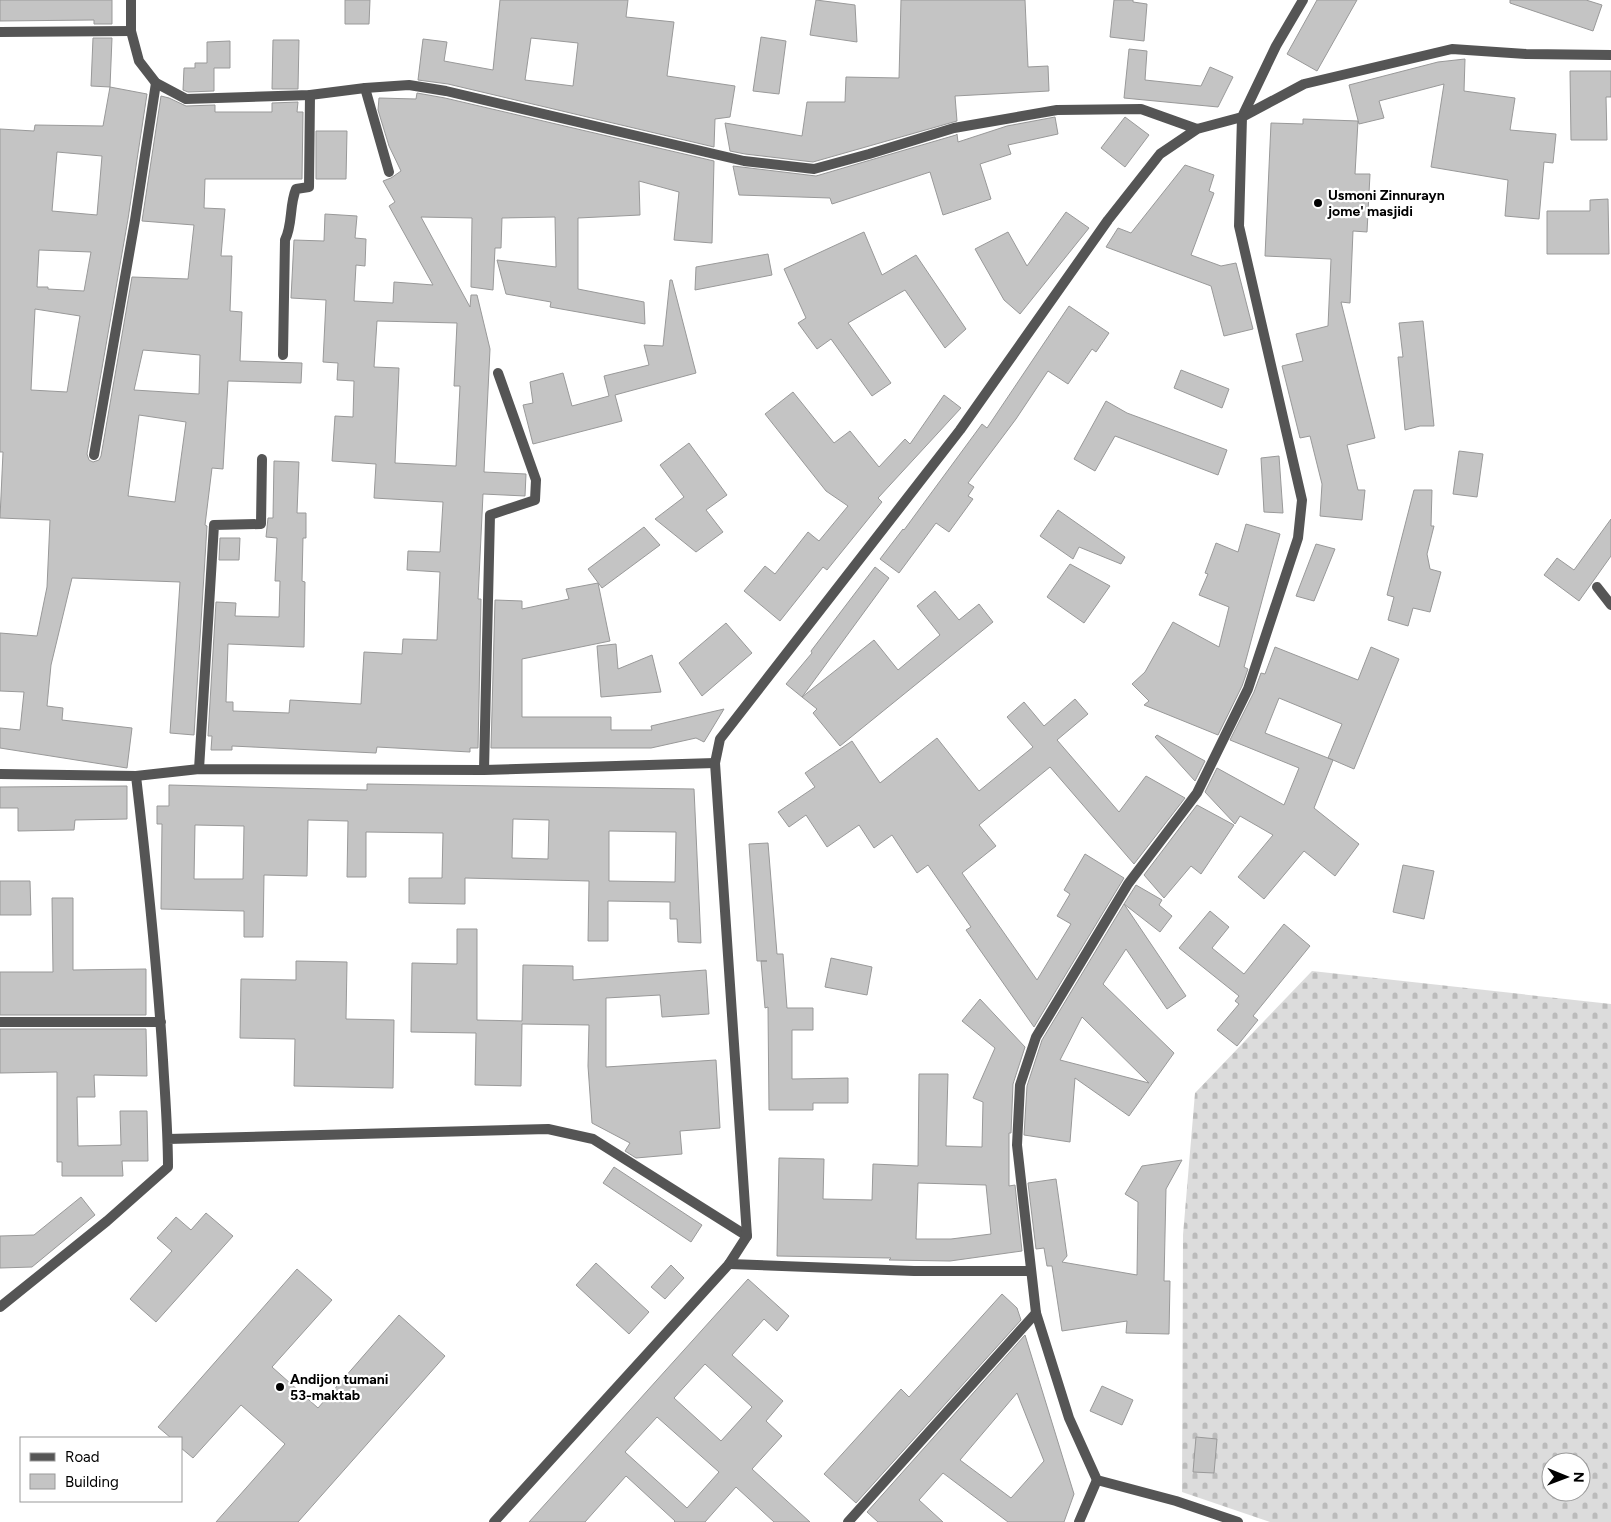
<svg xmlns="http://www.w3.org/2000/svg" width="1611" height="1522" viewBox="0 0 1611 1522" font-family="Figtree,sans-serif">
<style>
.cemetery{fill:url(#cemetery-stones);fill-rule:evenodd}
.building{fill:#c4c4c4;stroke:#999;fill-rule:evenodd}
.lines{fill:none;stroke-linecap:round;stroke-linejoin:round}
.service{stroke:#555;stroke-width:10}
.minor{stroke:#555;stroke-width:10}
.poi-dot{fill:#000;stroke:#fff;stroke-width:2}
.labels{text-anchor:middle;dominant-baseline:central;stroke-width:4.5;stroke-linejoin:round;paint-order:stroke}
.poi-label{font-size:14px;font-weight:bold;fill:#000;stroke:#fff;text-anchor:start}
</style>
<defs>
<pattern id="cemetery-stones" width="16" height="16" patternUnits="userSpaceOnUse" patternTransform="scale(1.25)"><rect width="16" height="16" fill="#dcdcdc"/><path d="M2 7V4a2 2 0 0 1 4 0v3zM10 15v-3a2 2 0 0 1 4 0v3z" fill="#bbb"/></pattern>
</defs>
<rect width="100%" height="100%" fill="#fff"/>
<path class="cemetery" d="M1312,971l299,33v518h-341l-88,-30 1,-257 12,-142zM1551,1462h30v30h-30z"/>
<path class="building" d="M0,0h112v24h-18v-4l-94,1z
M345,0h25l-1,24h-24z
M500,0h128l-2,17 48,5 -7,54 68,10 -5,31 -15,2 -1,28 -266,-63 -30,-4 5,-41 24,3 -3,19 49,9zM531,38l47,5 -5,43 -48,-6z
M816,0l39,5 2,37 -47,-7z
M901,0h124l3,67 20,-1 1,25 -94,5 2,25 -144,41 -68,-8 -15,-3 -5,-28 77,13 5,-34h38l1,-25 53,1z
M1114,0h19v2l14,2 -3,37 -34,-4z
M1317,0h40l-40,71 -30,-17z
M1510,0h76l16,5 -9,26 -83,-28z
M761,37l25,4 -7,53 -26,-3z
M93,38h19l-2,49 -19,-1z
M273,40h26l-1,49h-26z
M230,41v27h-16v23l-26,1 -5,-2 1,-22h11v-5h12v-21z
M1129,49l18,2 -2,29 56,6 9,-19 23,10 -15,30 -94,-9z
M1465,59l-1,32 51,7 -5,32 46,4 -3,29 -9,-1 -5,57 -34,-3 3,-36 -77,-13 13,-83 -65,17 5,17 -25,6 -10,-39 89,-23z
M1570,71h41v26h-5l1,43h-36z
M110,87l37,7 -19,125 -41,235 2,6 4,2 6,-2 2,-4 31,-179 56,2 6,-54 -52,-4 19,-125 8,2 17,8 29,-1v7h57v-9l26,-1 -1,10h6l-1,67h-97l-1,29 21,1 -4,47h11l-2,55 12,1 -2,49 62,2 -1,20 -73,-2 -5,88 -11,-1 -7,57 2,1 -13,209 -24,-2 10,-151 -108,-4 -21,87 -4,41 16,2 -1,12 70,8 -5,40 -127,-20v-20l20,2 4,-38 -24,-1v-58l37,3 10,-49 3,-67 -50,-2 3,-66h-3v-323l34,2 1,-6 68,1zM57,152l45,4 -5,59 -45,-4zM39,250l52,2 -7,39 -36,-2v-2h-11zM35,309l45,7 -13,76 -36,-2zM143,350l57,5 -1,39 -65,-4zM139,415l47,7 -11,80 -47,-6z
M417,93l28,5 269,63 -2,82 -38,-3 5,-48 -40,-11 1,34 -62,3v71l66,13 1,22 -95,-17 1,-5 -45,-8 -9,-34 59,7 -1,-50 -53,1 -1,30h-6l-2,42 -22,-3 1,-69 -51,-1 49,90 1,-12h6l13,54 -6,123 42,2 -1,22 -42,-2 -5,105h3l-3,149h-8v4l-93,-5 -1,6 -144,-7v4h-21l1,-14h-4l8,-134 20,1 -1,13 44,1 1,-36h-5l2,-43 -11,-1 2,-19h5l1,-57 25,1 -2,51h9v25h-3l-1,43 3,1 -1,65 -76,-3 -2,58h7v9l56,2 1,-13 71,4 3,-52 38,2 1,-15 34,1 3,-68 -33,-2 1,-19 32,1 3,-50 -69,-4 2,-34 -44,-3 3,-45 18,1 1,-36 -17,-1 1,-17 -15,-1 3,-62 -35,-2 3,-58 30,1 1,-27 32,2 -2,22 11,1 -1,27 -9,-1 -2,36 39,2 1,-21 39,3 -44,-79 6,-4 -12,-21 8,-3 10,-7 -12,-25 -11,-36 1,-12 37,1zM377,321l80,2 -3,63h6l-4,80 -61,-3 4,-95 -25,-1z
M1055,117l3,17 -50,11 3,9 -31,10 11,35 -48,16 -13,-43 -98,32 -2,-6 -91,-3 -6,-29 83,10 140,-41 1,-1 1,8 49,-16z
M1125,117l24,18 -24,32 -24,-19z
M1303,119l55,2 -3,53h15l-3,58 -14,-1 -3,72 -9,-1 34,136 -28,7 11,45h7l-3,30 -42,-4 2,-32 -12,-48 -10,2 -18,-72 21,-5 -7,-27 32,-8 3,-67 -66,-3 6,-133 32,1z
M316,131h31l-1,48h-30z
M1185,165l29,10 -5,16 5,2 -23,62 30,11 15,-3 17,66 -29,7 -13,-50 -105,-39 12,-19 13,5z
M1608,199l1,55h-62v-43h43v-11z
M1066,212l23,16 -69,86 -16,-14 -29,-51 33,-17 19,34z
M864,232l18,43 34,-20 50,74 -21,19 -40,-58 -57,33 43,60 -19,13 -41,-57 -14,10 -19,-26 8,-5 -22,-49z
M768,254l4,21 -77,15 1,-23z
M670,280h2l24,93 -81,22 7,26 -89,23 -10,-39 10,-2 -3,-21 33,-9 9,33 37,-10 -5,-20 45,-11 -5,-20 19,1z
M1069,306l40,27 -13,19 -4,-3 -24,35 -20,-13 -32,48 -48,64 6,4 -6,9 5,3 -24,33 -13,-9 -37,50 -19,-14 23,-30 1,1 78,-106 5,4z
M1423,321l11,105h-14l-15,4 -7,-73h5l-4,-34z
M1181,370l48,19 -7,19 -48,-20z
M793,392l41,51 16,-12 29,36 26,-28 5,5 34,-49 17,13 -83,90 4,4 -55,68 -4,-3 -43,54 -36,-30 21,-25 10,8 33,-42 11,9 29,-35 -22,-15 -61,-77z
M1106,401l21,12 100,37 -9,25 -103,-39 -20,35 -21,-12z
M689,443l38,52 -21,15 17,22 -27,20 -41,-33 29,-22 -24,-32z
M1459,451l24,3 -6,43 -24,-3z
M1279,456l4,57 -19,-1 -3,-54z
M1414,490h18l-1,36h3l-7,28 3,15 11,3 -11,40 -17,-4 -5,18 -20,-6 6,-23 -7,-2z
M1058,510l67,47 -4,7 -42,-17 -6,12 -33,-23z
M1611,519v37l-32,45 -35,-26 13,-17 17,12z
M1246,524l34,10 -36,133 4,2 -6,17 -24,49 -74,-30 5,-4 -17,-17 13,-12 28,-50 46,25 10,-40 -30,-12 9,-21 -3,-1 11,-30 22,9z
M644,527l16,18 -58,43 -14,-19z
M220,538h20l-1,22h-20z
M1316,544l19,5 -21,52 -18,-5z
M1070,564l40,22 -26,37 -37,-26z
M875,567l14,11 -87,119 -16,-13 26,-31 -1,-2z
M598,583l12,58 -88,18v58h89v13h41l-1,-4 73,-17 -20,33 -8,-4 -45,10h-160l4,-148 27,1v8l47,-10 -3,-10z
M935,591l24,29 20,-16 14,18 -153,124 -27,-33 4,-4 -15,-12 72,-57 24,30 42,-35 -23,-29z
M726,623l26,30 -50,43 -23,-33z
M616,644l2,25 34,-14 9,37 -60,5 -4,-51z
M1275,647l83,33 13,-33 28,12 -45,110 -21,-9 -19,48 45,36 -24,32 -31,-25 -40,48 -26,-22 35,-42 -33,-19 -5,8 -30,-32 12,-24 67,37 15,-37 -69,-28 24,-48 7,-19 4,1zM1279,698l63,26 -14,34 5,2 -68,-27z
M1075,699l13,15 -31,26 62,72 27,-36 39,22 -51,66 -84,-97 -71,58 17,21 -34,27 75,107 34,-56 -14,-8 13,-22 -6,-4 21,-36 39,24 -90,149 -68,-97 5,-3 -43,-62 -11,8 -25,-38 -18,13 -15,-23 -32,22 -21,-32 -17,12 -11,-15 37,-25 -10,-14 47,-32 28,42 57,-45 42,53 54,-44 -26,-30 17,-15 20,24z
M1157,735l48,26 -10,20 -40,-44z
M367,784l327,5 7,154 -23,-1 -1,-23h-7v-17l-62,-1v40h-20l1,-60 -124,-3v26l-56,-1v-25h33l1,-45 -77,-1v45h-19l1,-56 -40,-1 -1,56 -43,-1 -1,62h-19v-26l-83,-2 1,-85h-5v-18h12v-21l198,5zM513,819l36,1 -1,39 -36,-1zM195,825l49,1 -1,53h-49zM609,831l67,1 -1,50 -66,-1z
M127,786v33l-52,1 -1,10 -56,1v-23h-18v-21z
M1197,805l37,20 -33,49 -10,-8 -27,32 -20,-23z
M768,843l9,111h6l4,54h26v22h-21v49l56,-1v25h-35v7h-44l-1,-103 -3,1 -4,-47h6h-10l-8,-117z
M1403,865l31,6 -10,48 -31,-7z
M0,881h30l1,34h-31z
M1136,885l26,15 -3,5 13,11 -12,16 -36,-28z
M52,898h21v72l73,-1v46h-146v-43h53z
M1124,904l62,92 -19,13 -41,-60 -23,35 71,69 -45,63 -54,-38 -5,64 -46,-7 3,-49 15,-46zM1082,1017l67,66 -89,-23z
M1210,911l19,16 -17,21 32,26 40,-50 26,22 -57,70 5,4 -21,26 -20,-16 22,-26 -4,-3 4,-5 -60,-48z
M457,929h20v91l45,1 1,-56 50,1v14l133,-10 3,44 -47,3 -2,-22 -54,3v69l110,-7 4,68 -40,3 2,23 -46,4 -11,-7 5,-8 -38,-20 -4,-57 1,-41 -67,-1 -1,62 -46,-1 1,-52 -65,-1 1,-69 45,1z
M831,958l41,9 -5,28 -42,-8z
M296,961l51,1 -1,57 48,1 -1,68 -99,-2 1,-47 -55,-1 1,-59 55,1z
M980,999l45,48 -12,37 -2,49h-2v53l6,-1 7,66 -72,10 -61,-1 2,-2 -114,-2 2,-98 45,1 -1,40 49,1 1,-36 45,2 1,-92h29l-2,72 36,1 1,-45 -10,-4 22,-50 -33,-27zM918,1183l68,2 5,49 -40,5h-35z
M0,1029h146l1,47 -53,-1 1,22h-18l1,49 43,-1 -1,-34h27l1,50h-26l1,15h-61v-14h-5v-90l-57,1z
M1182,1160l-16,29 -2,92h6l-1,53 -43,-1 1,-12 -65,10 -10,-65h-5l-3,-18 -8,1 -8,-66 28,-4 11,77 -5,6 75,13 1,-73 -13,-8 17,-28z
M614,1167l88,58 -11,17 -88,-59z
M81,1197l14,18 -63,52 -32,1v-32l34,-1z
M206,1213l27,23 -77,86 -26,-23 42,-48 -15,-13 19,-21 15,13z
M596,1263l53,49 -20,22 -53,-49z
M671,1265l13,13 -19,21 -14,-12z
M297,1269l35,31 -60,67 46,41 81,-93 46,41 -147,166h-82l69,-78 -44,-39 -48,53 -12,-10v-10h-10l-13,-11z
M748,1279l41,37 -12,15 -13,-12 -32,36 51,46 -17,20 16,15 -30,33 58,53h-36l-38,-35 -31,35h-31l1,-1 -49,-45 -41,46h-56zM705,1364l47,43 -31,34 -47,-43zM657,1417l62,55 -32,36 -62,-56z
M1002,1294l15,14 4,12 -165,183 -32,-29 77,-85 8,8z
M1025,1335l49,159 -10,28h-56l-65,-49 -24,27 24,22h-65l-11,-10zM1017,1393l27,68 -33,37 -51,-38z
M1102,1386l31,14 -11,25 -32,-14z
M1196,1437l21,2 -3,34 -21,-1z"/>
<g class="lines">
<path class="service" d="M0,32l131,-1
M365,88l24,84
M283,355l2,-115c8,-16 4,-34 11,-51l13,-2 1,-92
M94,455l41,-235 21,-137
M1597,587l14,18
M199,769l15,-244 47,-1 1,-65
M484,770l6,-255 45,-15 1,-20 -38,-107
M0,774l136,2
M0,1022h161
M168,1139l380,-10 45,10 154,97
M729,1264l185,7h116
M0,1307l107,-86 61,-54c0,-36 -3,-71 -5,-107 -6,-95 -16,-190 -27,-284l63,-7 285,1 231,-7
M848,1522l188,-209
M1079,1522l18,-42"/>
<path class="minor" d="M131,0v31l8,30 17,22 30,16 124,-4 55,-7 44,-3 37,6 298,70 70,8 55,-15 85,-26 103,-18 84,-1 56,20
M494,1522l235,-258 18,-28 -32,-473 5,-24 240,-309 148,-210 52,-66 37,-25 45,-12 62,-33 148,-35 74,5 85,1
M1238,1522l-62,-21 -79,-21 -28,-62 -33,-105 -19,-168 3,-60 16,-48 92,-153 69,-91 51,-104 50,-151 4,-38 -63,-274 3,-109 34,-71 27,-46"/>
</g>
<g class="poi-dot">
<circle cx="1318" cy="203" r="5"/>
<circle cx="280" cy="1387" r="5"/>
</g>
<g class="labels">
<g class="poi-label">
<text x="1328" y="195">Usmoni Zinnurayn<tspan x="1328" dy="16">jome' masjidi</tspan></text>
<text x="290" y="1379">Andijon tumani<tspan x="290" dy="16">53-maktab</tspan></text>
</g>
</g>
<rect x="20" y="1437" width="162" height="65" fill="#ffffff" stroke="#999999"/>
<rect x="30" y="1453" width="25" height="8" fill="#555555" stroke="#999999"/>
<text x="65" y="1462" font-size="15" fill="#000000">Road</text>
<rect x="30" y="1474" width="25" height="15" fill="#c4c4c4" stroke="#999999"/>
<text x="65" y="1487" font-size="15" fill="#000000">Building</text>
<g transform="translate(1566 1477) rotate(91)"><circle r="24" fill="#ffffff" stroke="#999999"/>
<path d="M0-4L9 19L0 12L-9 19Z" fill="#000000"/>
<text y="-8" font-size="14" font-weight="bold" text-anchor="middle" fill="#000000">N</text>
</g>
</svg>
